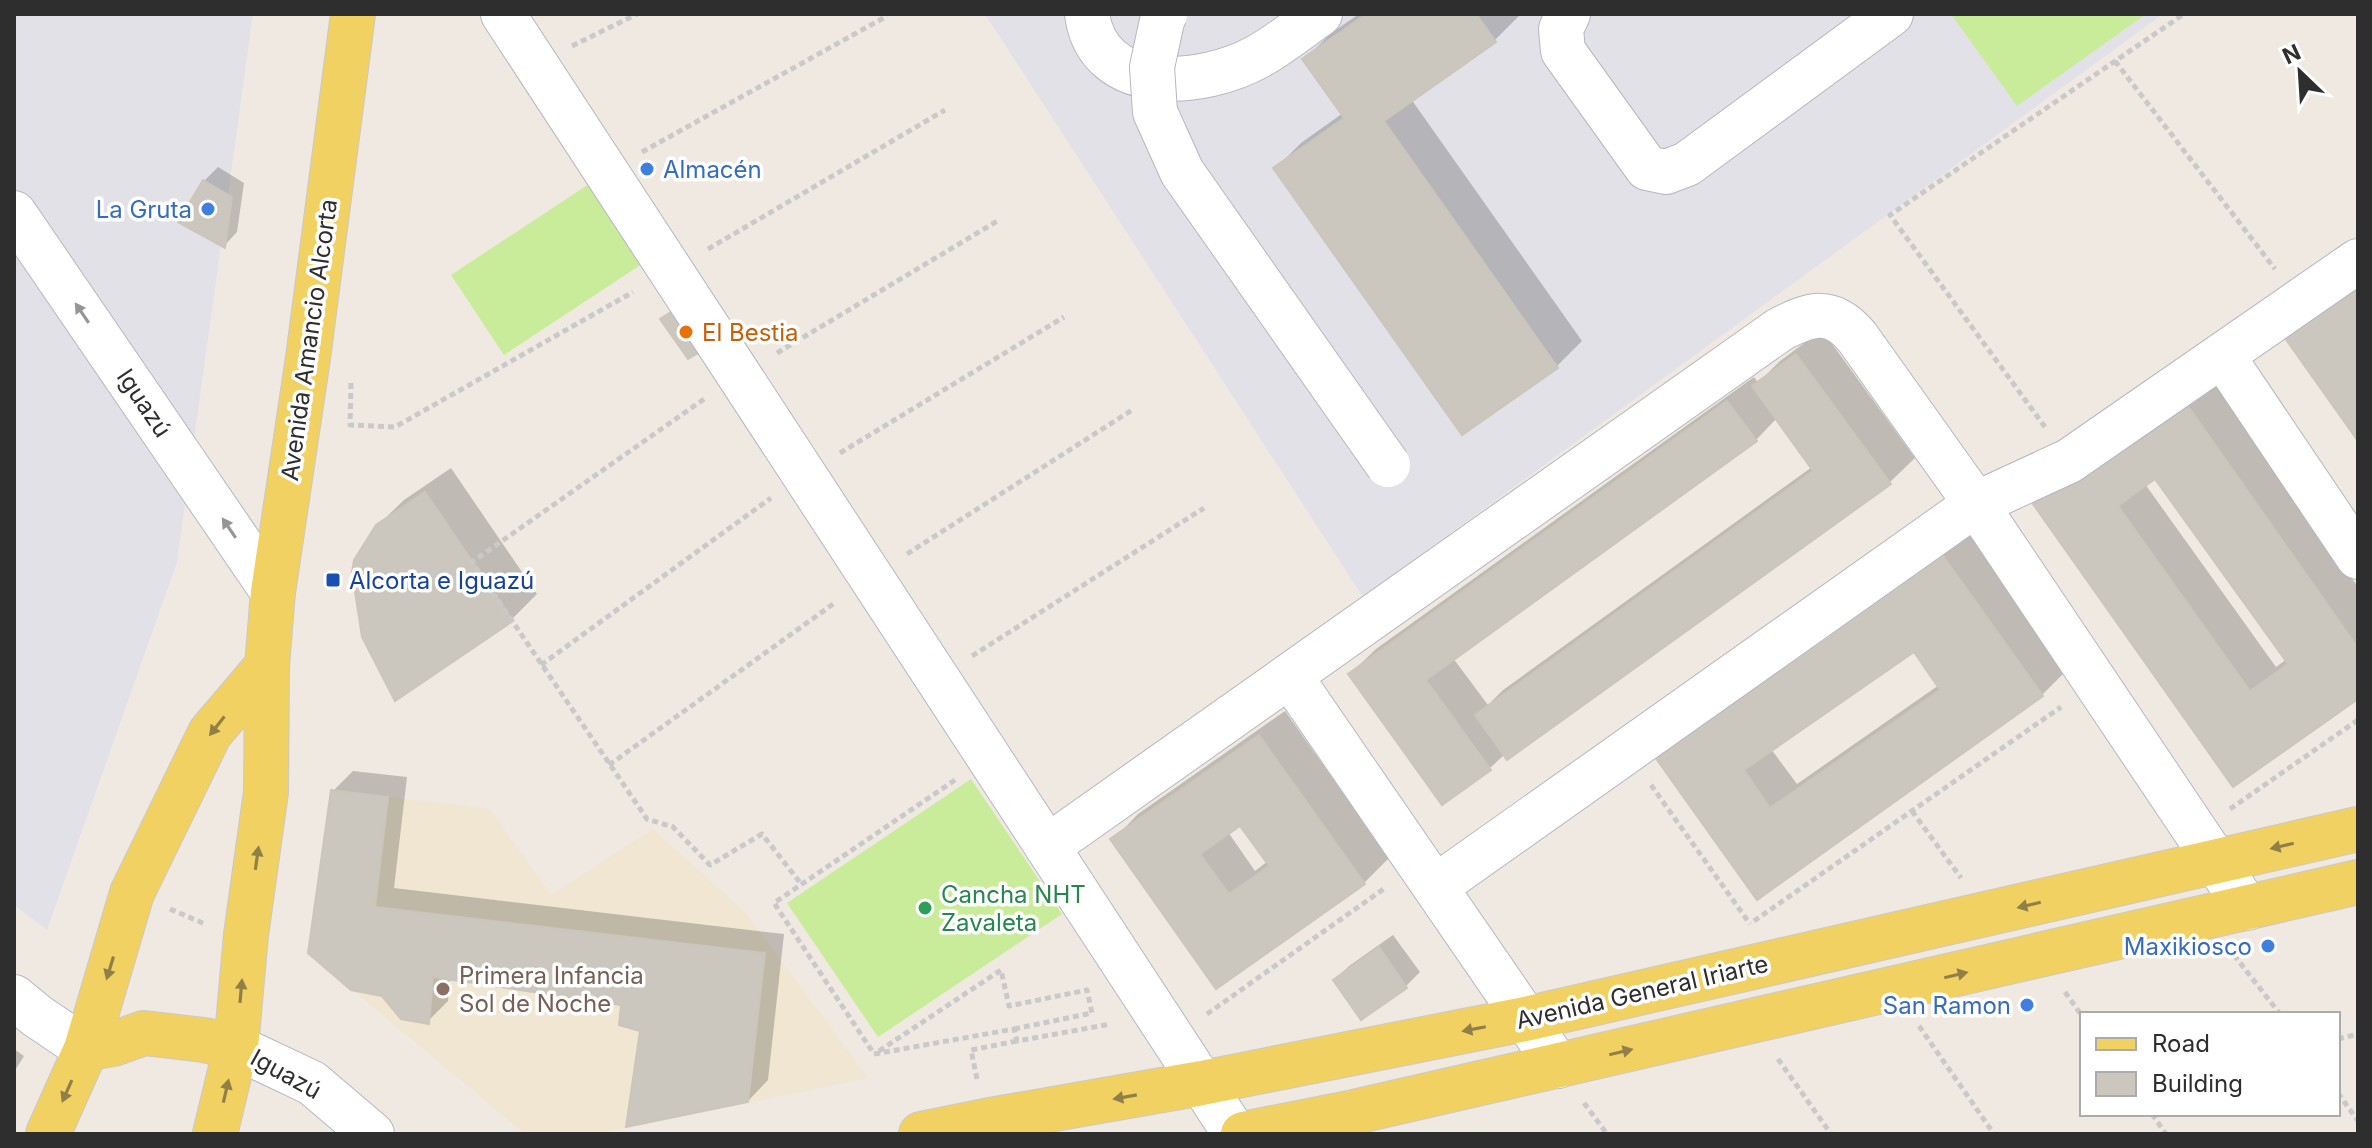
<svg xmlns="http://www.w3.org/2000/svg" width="2372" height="1148" viewBox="0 0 2372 1148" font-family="Inter,sans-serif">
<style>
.industrial{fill:#e3e1e8}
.education{fill:#f0e6d1}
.pitch{fill:#c9ec9a}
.shadow{fill:#0003;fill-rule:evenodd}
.building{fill:#cbc7bf;stroke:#cbc5ba;stroke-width:2;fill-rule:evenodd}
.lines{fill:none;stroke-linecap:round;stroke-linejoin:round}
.minor-casing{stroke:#b4b7c1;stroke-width:46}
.major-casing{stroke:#c9c9c9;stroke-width:46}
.path{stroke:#c9c9c9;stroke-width:5;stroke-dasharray:6 4;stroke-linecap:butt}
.minor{stroke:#fff;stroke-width:44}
.major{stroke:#f2d163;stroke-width:44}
.minor-bridge-casing{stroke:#b4b7c1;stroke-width:46;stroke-linecap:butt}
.minor-bridge{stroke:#fff;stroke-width:44}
.oneway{fill:#969696}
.oneway2{fill:#908048}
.shop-dot{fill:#3f7fe0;stroke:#fff;stroke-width:3}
.food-dot{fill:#e8710a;stroke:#fff;stroke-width:3}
.transit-dot{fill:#1a4fb4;stroke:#fff;stroke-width:3}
.leisure-dot{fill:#2e9e5b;stroke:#fff;stroke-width:3}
.education-dot{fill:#8d6e63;stroke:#fff;stroke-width:3}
.labels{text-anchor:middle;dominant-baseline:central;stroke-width:7;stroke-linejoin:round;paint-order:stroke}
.shop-label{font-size:24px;fill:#366cbe;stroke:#fff;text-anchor:end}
.food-label{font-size:24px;fill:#c56008;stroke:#fff;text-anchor:start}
.street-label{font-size:24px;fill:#2e2e2e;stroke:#fff}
.transit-label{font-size:24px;fill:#164399;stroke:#fff;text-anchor:start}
.leisure-label{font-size:24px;fill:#27864d;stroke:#fff;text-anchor:start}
.education-label{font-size:24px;fill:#785e54;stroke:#fff;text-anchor:start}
</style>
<rect width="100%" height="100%" fill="#efe9e1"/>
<path class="industrial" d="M14,14h239l-76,548 -130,368 -33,-25z
M985,14h1178l-800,583z"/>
<path class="education" d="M331,790l159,19 61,86 102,-66 93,84 122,165 -274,56h-69l-217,-181z"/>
<path class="pitch" d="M1951,14h195l-129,92z
M595,180l53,80 -144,95 -53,-80z
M971,779l91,135 -184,123 -91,-134z"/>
<path class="shadow" d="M1359,14l161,1 -25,25 -84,59 171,242 -25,25 -281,-198 25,-25 42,-30 -38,-54 25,-25z
M218,167l26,16 -7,49 -13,14 -20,-65z
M1822,330l93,128 -26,25 -384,271 -15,14 -47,34 -93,-128 26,-25 378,-272 4,6 22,-22zM1777,418l35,49 -309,223 -15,15 -35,-47 303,-218z
M2209,376l149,211v110l-125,87 -198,-279zM2155,477l132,182 -11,8 -131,-183z
M451,468l86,126 -26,26 -134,-94 27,-26z
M1968,529l100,140 -26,26 -285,202 -99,-140zM1914,649l25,36 -142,99 -26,-35z
M1285,711l104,147 -25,25 -148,103 -103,-146 25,-26zM1241,823l27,38 -13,10 -27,-39z
M353,771l54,6 -13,111 390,46 -16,146 -20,21 -106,-71 -18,-27 -174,-26 -2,24 -20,20 -26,-4 -69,-226z
M1393,935l27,37 -14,14 -44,31 -27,-37 14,-14z
M14,1049l10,7 -10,16z"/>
<path class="building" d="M1366,14h110l20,28 -112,79 174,247 -96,67 -189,-267 71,-50 -42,-59z
M203,180l29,17 -7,51 -47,-26z
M2358,286v155l-73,-103z
M685,303l27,42 -24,14 -28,-40z
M1796,354l95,130 -384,276 -32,-45 338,-244 -61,-85z
M2183,399l175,249v51l-125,88 -200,-283zM2155,479l133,185 -38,27 -132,-185z
M1727,401l30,40 -331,239 65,90 -49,35 -94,-131z
M425,492l88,129 -118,80 -33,-64 -10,-65 2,-12 22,-35z
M1941,553l102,143 -286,204 -102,-143zM1914,652l26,38 -170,118 -26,-38z
M1259,735l106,149 -149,105 -106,-150zM1240,826l29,40 -40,28 -29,-40z
M331,790l57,7 -13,110 390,46 -17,149 -122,25 14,-96 -21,-6 2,-20 -188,-28 -4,47 -28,-5 -19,-23 -31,-6 -43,-37z
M1379,947l28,41 -46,32 -28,-40z"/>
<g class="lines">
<g class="minor-casing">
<path id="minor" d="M503,14l732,1120
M1087,14c11,83 117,73 172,42 21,-12 41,-28 61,-42
M1568,14l-7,15 2,22 84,117 19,4 21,-8 204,-150
M14,213l259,379
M2222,355l136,202
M1290,676l268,390
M1047,847l732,-517c32,-17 53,-23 78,7l119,167 271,404
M1435,887l541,-383 93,-43 289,-200
M14,997l23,19 49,33
M236,1047l76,36 60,51"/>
</g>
<g class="major-casing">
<path id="major" d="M86,1049l27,-5 31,-11 60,7 32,7
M48,1134l38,-85 46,-156 78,-160 57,-67
M215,1134l21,-87 10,-112 20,-143 1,-126 6,-74 35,-234 45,-344
M921,1134l64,-13 217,-38 323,-64 833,-190
M1243,1134l111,-22 1004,-230"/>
</g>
<path class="path" d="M572,46l65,-32
M2115,61l160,208
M642,152l245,-136
M708,249l237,-139
M777,353l222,-133
M351,383l-1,42 45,2 238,-135
M704,399l-232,163 175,257 26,8 37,38 52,-31 40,51
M2045,427l-155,-212 294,-201
M840,453l224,-136
M907,554l225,-144
M972,656l232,-148
M541,665l230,-167
M609,765l227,-163
M955,780l-181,123 100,151 140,-25 3,12 94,-17
M1651,785l99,139
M2230,809l128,-89
M1912,811l49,67
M170,909l35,15
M1754,921l307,-214
M2234,955l46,59
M2065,992l17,24
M1207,1014l178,-126
M1919,1026l75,108
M2338,1039l20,-5
M879,1051l122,-81 8,36 78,-16 5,23 -78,16
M1778,1059l53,75
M977,1079l-6,-29 46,-9
M2338,1093l20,28
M1584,1103l23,31
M2152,1114l14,20"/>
<use href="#minor" class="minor"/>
<use href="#major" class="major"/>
<g class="minor-bridge-casing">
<path id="minor-bridge" d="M1165,14l-3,7 -10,46 3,45 27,60 206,293"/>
</g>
<use href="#minor-bridge" class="minor-bridge"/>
</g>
<defs><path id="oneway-solid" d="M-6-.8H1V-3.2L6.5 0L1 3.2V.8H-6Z" transform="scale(2)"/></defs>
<g class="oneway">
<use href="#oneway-solid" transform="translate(82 313) rotate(-124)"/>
<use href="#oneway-solid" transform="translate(229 528) rotate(-124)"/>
</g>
<g class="oneway2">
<use href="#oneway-solid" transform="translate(217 726) rotate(128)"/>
<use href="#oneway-solid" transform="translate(2282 846) rotate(167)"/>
<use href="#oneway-solid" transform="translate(257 858) rotate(-82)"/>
<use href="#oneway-solid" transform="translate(2029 905) rotate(167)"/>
<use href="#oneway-solid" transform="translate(110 968) rotate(107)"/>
<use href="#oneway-solid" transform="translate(1956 975) rotate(-13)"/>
<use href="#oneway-solid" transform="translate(241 991) rotate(-85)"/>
<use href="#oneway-solid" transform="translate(1474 1029) rotate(169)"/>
<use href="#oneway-solid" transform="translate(1621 1052) rotate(-13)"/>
<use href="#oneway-solid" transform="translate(67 1091) rotate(114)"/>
<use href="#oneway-solid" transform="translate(226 1091) rotate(-77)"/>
<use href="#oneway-solid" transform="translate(1125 1097) rotate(170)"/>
</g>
<g class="shop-dot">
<circle cx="647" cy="169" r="8"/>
<circle cx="208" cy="209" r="8"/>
<circle cx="2268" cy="946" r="8"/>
<circle cx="2027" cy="1005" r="8"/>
</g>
<circle class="food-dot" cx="686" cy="332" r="8"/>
<rect class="transit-dot" x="325" y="572" width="16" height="16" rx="4"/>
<circle class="leisure-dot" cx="925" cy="908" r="8"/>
<circle class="education-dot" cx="443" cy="989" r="8"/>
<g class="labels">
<g class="shop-label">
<text x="663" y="169" text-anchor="start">Almacén</text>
<text x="192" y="209">La Gruta</text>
<text x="2252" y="946">Maxikiosco</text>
<text x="2011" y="1005">San Ramon</text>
</g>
<g class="food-label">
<text x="702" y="332">El Bestia</text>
</g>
<g class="street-label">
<text transform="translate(309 340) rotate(-82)">Avenida Amancio Alcorta</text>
<text transform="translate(144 403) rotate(56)">Iguazú</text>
<text transform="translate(1642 992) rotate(-13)">Avenida General Iriarte</text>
<text transform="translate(286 1074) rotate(29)">Iguazú</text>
</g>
<g class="transit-label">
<text x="349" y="580">Alcorta e Iguazú</text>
</g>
<g class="leisure-label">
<text x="941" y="894">Cancha NHT<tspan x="941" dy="28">Zavaleta</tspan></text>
</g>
<g class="education-label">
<text x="459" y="975">Primera Infancia<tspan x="459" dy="28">Sol de Noche</tspan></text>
</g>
</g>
<rect width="2372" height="1148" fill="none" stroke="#2e2e2e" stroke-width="32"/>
<rect x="2080" y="1012" width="260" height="104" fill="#ffffff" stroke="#ababab" stroke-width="2"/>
<rect x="2096" y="1038" width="40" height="12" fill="#f2d163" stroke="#ababab" stroke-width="2"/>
<text x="2152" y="1052" font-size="24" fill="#2e2e2e">Road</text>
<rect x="2096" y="1072" width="40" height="24" fill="#cbc7bf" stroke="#ababab" stroke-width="2"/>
<text x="2152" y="1092" font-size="24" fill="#2e2e2e">Building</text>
<g transform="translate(2300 72) rotate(335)" stroke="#ffffff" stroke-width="6" paint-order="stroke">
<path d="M0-6L14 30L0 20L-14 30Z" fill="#2e2e2e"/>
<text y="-12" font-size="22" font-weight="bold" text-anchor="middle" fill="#2e2e2e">N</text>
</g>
</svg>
